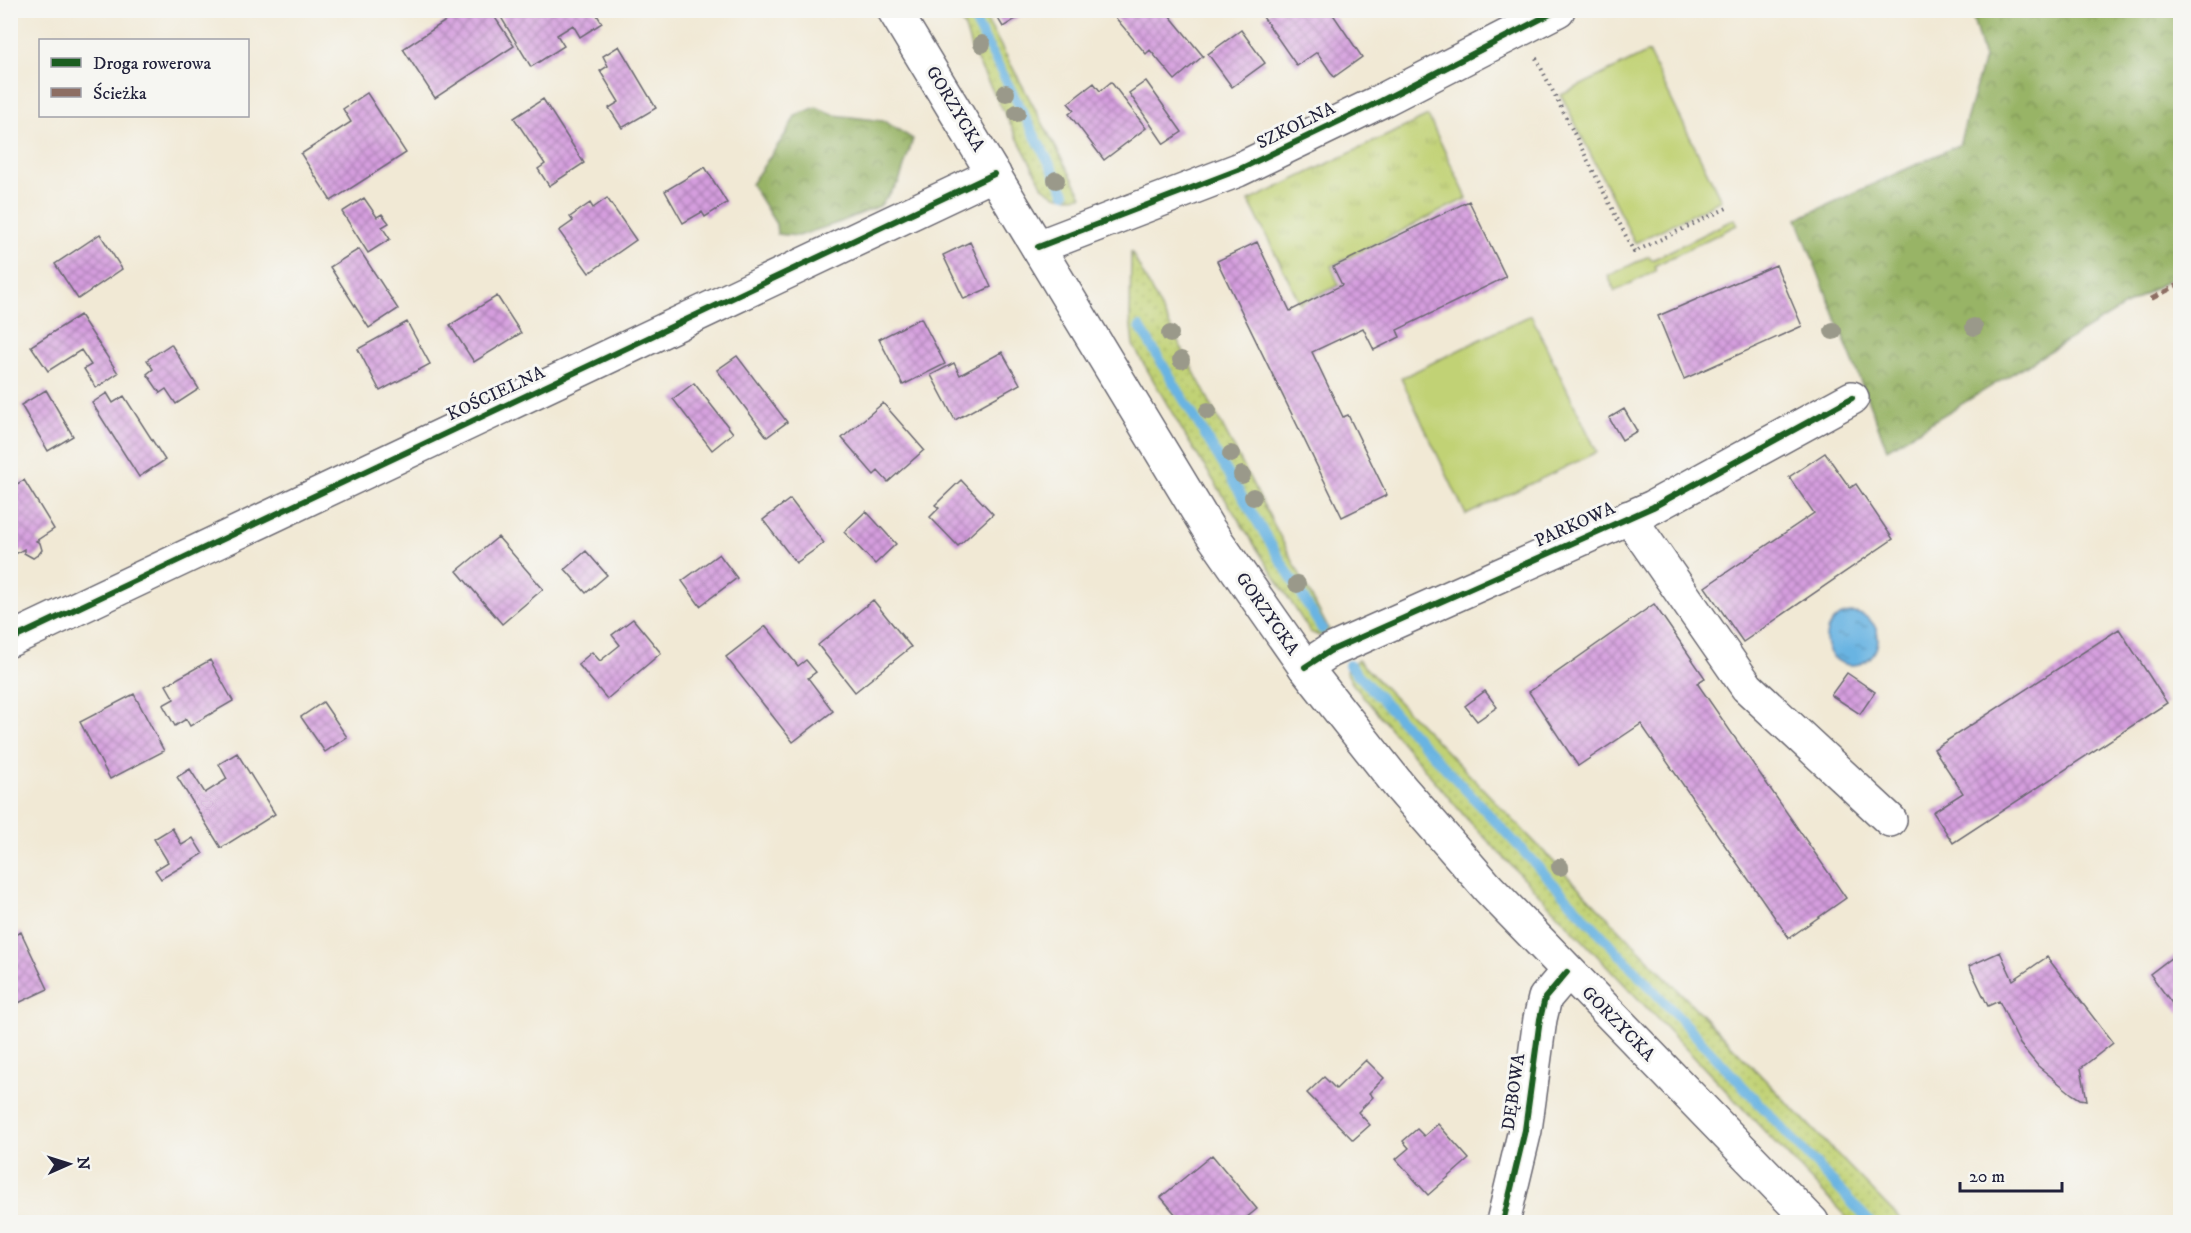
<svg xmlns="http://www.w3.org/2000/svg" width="2191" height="1233" viewBox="0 0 2191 1233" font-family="'IM FELL DW Pica',serif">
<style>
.grass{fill:url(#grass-dots);stroke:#727a58;stroke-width:1.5}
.forest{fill:url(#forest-crowns);stroke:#5d6b50;stroke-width:1.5}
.park{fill:url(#park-tufts);stroke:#727a58;stroke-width:1.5}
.pitch{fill:#c1d274;stroke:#727a58;stroke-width:1.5}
.water{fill:url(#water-ripples);stroke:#466b8e;stroke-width:1.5}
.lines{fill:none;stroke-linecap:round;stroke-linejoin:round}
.stream{stroke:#69b4e2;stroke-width:10}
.building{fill:url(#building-cross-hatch)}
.minor-casing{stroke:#6a6871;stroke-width:36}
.major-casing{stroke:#6a6871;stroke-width:36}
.path{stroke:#6a6871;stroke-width:4;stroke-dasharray:1.5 4.5;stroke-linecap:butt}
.minor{stroke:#fff;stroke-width:33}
.major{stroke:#fff;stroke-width:33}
.quiet{stroke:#8d6e63;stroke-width:4.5;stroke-dasharray:9 4.5;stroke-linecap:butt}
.cycleway-casing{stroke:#f6f6f2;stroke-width:10}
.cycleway{stroke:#1b5e20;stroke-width:6}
.tree{fill:#9a998a}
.labels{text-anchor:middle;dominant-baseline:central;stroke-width:6;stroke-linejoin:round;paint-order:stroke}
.street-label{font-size:18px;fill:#22223b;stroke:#f6f6f2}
</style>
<defs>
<pattern id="grass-dots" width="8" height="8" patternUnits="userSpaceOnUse" patternTransform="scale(1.5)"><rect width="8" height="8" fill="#c1d274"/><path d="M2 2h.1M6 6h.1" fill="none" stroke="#a6b465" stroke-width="1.8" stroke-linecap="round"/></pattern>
<pattern id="forest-crowns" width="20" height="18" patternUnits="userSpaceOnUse" patternTransform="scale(1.5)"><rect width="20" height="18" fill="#98b466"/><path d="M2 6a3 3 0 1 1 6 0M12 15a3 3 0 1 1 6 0" fill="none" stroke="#7c9255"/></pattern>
<pattern id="park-tufts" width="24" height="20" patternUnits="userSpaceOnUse" patternTransform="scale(1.5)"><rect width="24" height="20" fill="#c1d274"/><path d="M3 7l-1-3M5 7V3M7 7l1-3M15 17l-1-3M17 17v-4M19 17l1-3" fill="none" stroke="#a6b465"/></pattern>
<pattern id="water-ripples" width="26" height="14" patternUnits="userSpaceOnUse" patternTransform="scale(1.5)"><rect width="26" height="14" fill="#69b4e2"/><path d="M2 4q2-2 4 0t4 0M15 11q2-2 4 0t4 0" fill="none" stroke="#5692b8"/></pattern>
<pattern id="building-cross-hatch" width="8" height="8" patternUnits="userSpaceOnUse" patternTransform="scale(1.5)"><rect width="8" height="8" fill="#d59ede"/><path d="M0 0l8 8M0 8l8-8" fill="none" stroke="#ac80b5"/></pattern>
</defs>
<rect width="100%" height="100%" fill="#f6f6f2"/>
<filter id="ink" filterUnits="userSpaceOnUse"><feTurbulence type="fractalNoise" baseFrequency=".0167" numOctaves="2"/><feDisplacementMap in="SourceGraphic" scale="12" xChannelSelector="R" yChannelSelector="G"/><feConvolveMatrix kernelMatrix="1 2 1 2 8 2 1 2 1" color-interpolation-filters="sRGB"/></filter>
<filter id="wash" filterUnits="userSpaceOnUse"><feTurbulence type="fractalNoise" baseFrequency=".008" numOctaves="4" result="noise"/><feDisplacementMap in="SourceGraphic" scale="24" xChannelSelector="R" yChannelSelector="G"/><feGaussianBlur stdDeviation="1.35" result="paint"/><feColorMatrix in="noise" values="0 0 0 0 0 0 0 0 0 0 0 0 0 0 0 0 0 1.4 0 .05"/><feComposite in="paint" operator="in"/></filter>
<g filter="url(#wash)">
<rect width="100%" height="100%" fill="#f1e9d5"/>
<path class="grass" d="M955,11h27l100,185c-16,2 -27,2 -39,-9l-71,-136 -7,-23z
M1131,251l200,383 -12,2 -9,-4 -121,-190 -56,-97 -3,-27z
M1358,660l545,562h-52l-384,-403 -115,-136 -6,-12z"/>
<path class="forest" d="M1971,11h209v262l-293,176 -90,-230 162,-74 25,-87z
M816,107l18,8 50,6 29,18 -14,43 -19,24 -42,17 -40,13 -21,-2 -1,-10 -25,-40 36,-52 8,-16z"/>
<path class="park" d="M1428,116l39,82 -136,68 8,19 -39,18 -51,-102z"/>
<path class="pitch" d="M1648,52l73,148 -86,43 -74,-148z
M1734,219l3,6 -83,41 2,5 -41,20 -7,-15 41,-20 3,4z
M1531,315l66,137 -131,63 -65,-137z"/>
<path class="water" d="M1826 639a26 26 0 1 1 52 0a26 26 0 1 1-52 0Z"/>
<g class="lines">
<path class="stream" d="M969,10l96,183
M1140,327l182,302
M1349,665l521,557"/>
</g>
<g id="blocks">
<path class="building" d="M462,10h28l24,36 -79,52 -32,-49z
M504,10h90l8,13 -22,14 -7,-12 -16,10 7,11 -33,21 -32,-53z
M993,10h37l-27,17z
M1109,10h56l38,46 -28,24 -25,-30 -4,4z
M1273,10h57l32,47 -28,20 -17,-25 -20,14 -34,-49z
M1241,30l24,33 -33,24 -24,-33z
M619,46l37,62 -34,20 -13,-20 10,-6 -19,-31 8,-5 -5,-10z
M1146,81l36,51 -18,12 -35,-51z
M1111,82l35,46 -42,32 -35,-46 5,-4 -6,-7 26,-20 6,8z
M367,93l39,60 -75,48 -30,-47 50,-32 -8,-13z
M543,99l41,64 -35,23 -11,-17 7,-5 -31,-46z
M705,167l22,36 -22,14 -3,-5 -19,11 -18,-32z
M364,198l13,19 5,-3 7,9 -7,4 8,12 -22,14 -26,-41z
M607,198l29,42 -47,33 -30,-42 14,-10 -3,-4 20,-14 3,5z
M1469,201l37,76 -109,53 3,7 -26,13 -11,-22 -51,24 31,65 5,-2 39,80 -45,22 -125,-256 40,-19 33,69 52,-26 -9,-18z
M100,234l22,35 -44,30 -23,-35z
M970,242l21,45 -27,12 -21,-44z
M359,249l39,60 -29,19 -39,-61z
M1776,265l26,61 -118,53 -26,-63z
M497,296l24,37 -47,29 -24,-37z
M80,315l38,58 -22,15 -12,-19 7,-4 -10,-15 -33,21 -17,-25z
M921,318l24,46 -42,21 -24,-46z
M407,322l23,42 -50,27 -22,-42z
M171,344l28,45 -23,15 -10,-15 -6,4 -13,-19 6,-5 -6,-9z
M1002,352l18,32 -65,36 -24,-45 23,-12 6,12z
M737,356l50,66 -20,15 -50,-67z
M694,383l39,50 -21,17 -39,-51z
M46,390l27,46 -25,15 -27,-46z
M107,393l6,10 11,-7 41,64 -26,17 -47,-74z
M883,403l41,47 -36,32 -10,-11 -4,4 -32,-37z
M1624,409l13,22 -15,9 -13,-22z
M1825,453l25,35 6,-4 37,55 -150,103 -38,-55 109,-74 -25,-36z
M24,480l30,49 -18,12 4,2 2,7 -3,4 -6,4 -9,-5v-4l-14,8v-69z
M961,480l32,34 -35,32 -28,-29 9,-9 -4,-3z
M790,499l34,44 -28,20 -33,-43z
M866,511l30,33 -21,20 -31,-32z
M498,537l45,52 -41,35 -45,-53z
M586,551l21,24 -21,18 -21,-24z
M719,554l18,24 -37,28 -18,-25z
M873,600l38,47 -56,45 -37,-47z
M1654,604l51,74 -8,5 149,215 -57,40 -148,-214 -63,42 -49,-74z
M633,619l28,34 -54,46 -29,-35 14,-12 8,9 20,-16 -8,-10z
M766,626l32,40 8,-6 10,12 -8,6 25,33 -40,31 -67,-85z
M2119,629l48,74 -214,140 -20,-31 30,-19 -29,-44z
M210,660l23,41 -43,25 -4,-7 -11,7 -12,-21 11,-6 -8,-14z
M1847,673l28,19 -15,22 -29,-19z
M1485,691l12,16 -20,14 -12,-15z
M134,694l30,57 -54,28 -30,-57z
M323,702l24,35 -22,15 -24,-35z
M237,753l38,61 -54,34 -44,-71 13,-8 15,24 22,-14 -8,-15z
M172,828l10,17 11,-7 10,16 -42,25 -6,-9 13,-8 -14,-23z
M21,932l27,57 -38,18v-70z
M2180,951v63l-30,-40z
M2000,952l13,28 34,-23 66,86 -32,25 6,32 -7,-1 -8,-5 -34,-28 -18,-22 -21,-43 -11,5 -19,-40z
M1366,1060l18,18 -15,15 4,4 -15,15 12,13 -17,15 -46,-47 17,-16 12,12z
M1438,1124l31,35 -41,36 -32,-36 13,-11 -6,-7 14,-12 7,7z
M1212,1155l45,54 -16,13h-59l-21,-25z"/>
</g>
</g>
<g filter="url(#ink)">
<use href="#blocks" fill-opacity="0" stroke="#6a6871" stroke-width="1.5"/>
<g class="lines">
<g class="minor-casing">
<path id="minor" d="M1038,247l200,-77 143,-69 177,-91
M1629,517l118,170 143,133
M10,640l984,-466
M1305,667l25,-16 323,-144 199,-109
M1503,1222l22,-92 15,-111 5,-21 22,-26"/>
</g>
<g class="major-casing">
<path id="major" d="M894,10l315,520 96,137 95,120 88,101 324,334"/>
</g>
<path class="path" d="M1536,58l98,194 93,-44"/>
<use href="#minor" class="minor"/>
<use href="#major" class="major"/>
<path class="quiet" d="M2151,299l29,-15"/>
<g class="cycleway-casing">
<path id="cycleway" d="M1038,247l200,-77 143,-69 177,-91
M10,640l984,-466
M1305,667l25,-16 323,-144 199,-109
M1503,1222l22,-92 15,-111 5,-21 22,-26"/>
</g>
<use href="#cycleway" class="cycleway"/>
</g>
<g class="tree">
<circle cx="982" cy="44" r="9"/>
<circle cx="1006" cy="93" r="9"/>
<circle cx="1017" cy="113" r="9"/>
<circle cx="1056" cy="180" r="9"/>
<circle cx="1974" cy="327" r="9"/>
<circle cx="1833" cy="331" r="9"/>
<circle cx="1170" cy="334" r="9"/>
<circle cx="1181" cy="360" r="9"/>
<circle cx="1208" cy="411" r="9"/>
<circle cx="1231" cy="454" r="9"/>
<circle cx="1242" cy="475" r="9"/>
<circle cx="1253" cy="497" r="9"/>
<circle cx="1297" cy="584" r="9"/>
<circle cx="1560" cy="867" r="9"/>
</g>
</g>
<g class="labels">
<g class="street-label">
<text transform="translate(955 109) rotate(59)">GORZYCKA</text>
<text transform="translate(1296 126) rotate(-26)">SZKOLNA</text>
<text transform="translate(496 394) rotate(-25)">KOŚCIELNA</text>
<text transform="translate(1575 525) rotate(-24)">PARKOWA</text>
<text transform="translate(1267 614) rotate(55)">GORZYCKA</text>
<text transform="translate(1618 1024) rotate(46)">GORZYCKA</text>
<text transform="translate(1514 1092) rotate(-82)">DĘBOWA</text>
</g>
</g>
<rect width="2191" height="1233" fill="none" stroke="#f6f6f2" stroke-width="36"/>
<rect x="39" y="39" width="210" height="78" fill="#f6f6f2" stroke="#a1a1a9" stroke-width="1.5"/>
<rect x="51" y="58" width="30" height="9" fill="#1b5e20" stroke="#a1a1a9" stroke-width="1.5"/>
<text x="93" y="69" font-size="18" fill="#22223b">Droga rowerowa</text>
<rect x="51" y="88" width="30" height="9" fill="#8d6e63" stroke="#a1a1a9" stroke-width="1.5"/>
<text x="93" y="99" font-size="18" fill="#22223b">Ścieżka</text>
<g transform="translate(69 1164) rotate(87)" stroke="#f6f6f2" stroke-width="4.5" paint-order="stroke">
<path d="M0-4.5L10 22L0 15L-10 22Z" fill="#22223b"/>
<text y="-9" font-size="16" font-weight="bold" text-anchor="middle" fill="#22223b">N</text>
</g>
<path d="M1960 1182v9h102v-9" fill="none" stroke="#22223b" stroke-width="3"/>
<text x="1969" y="1182" font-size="18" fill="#22223b" stroke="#f6f6f2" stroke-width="4.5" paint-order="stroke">20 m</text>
</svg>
